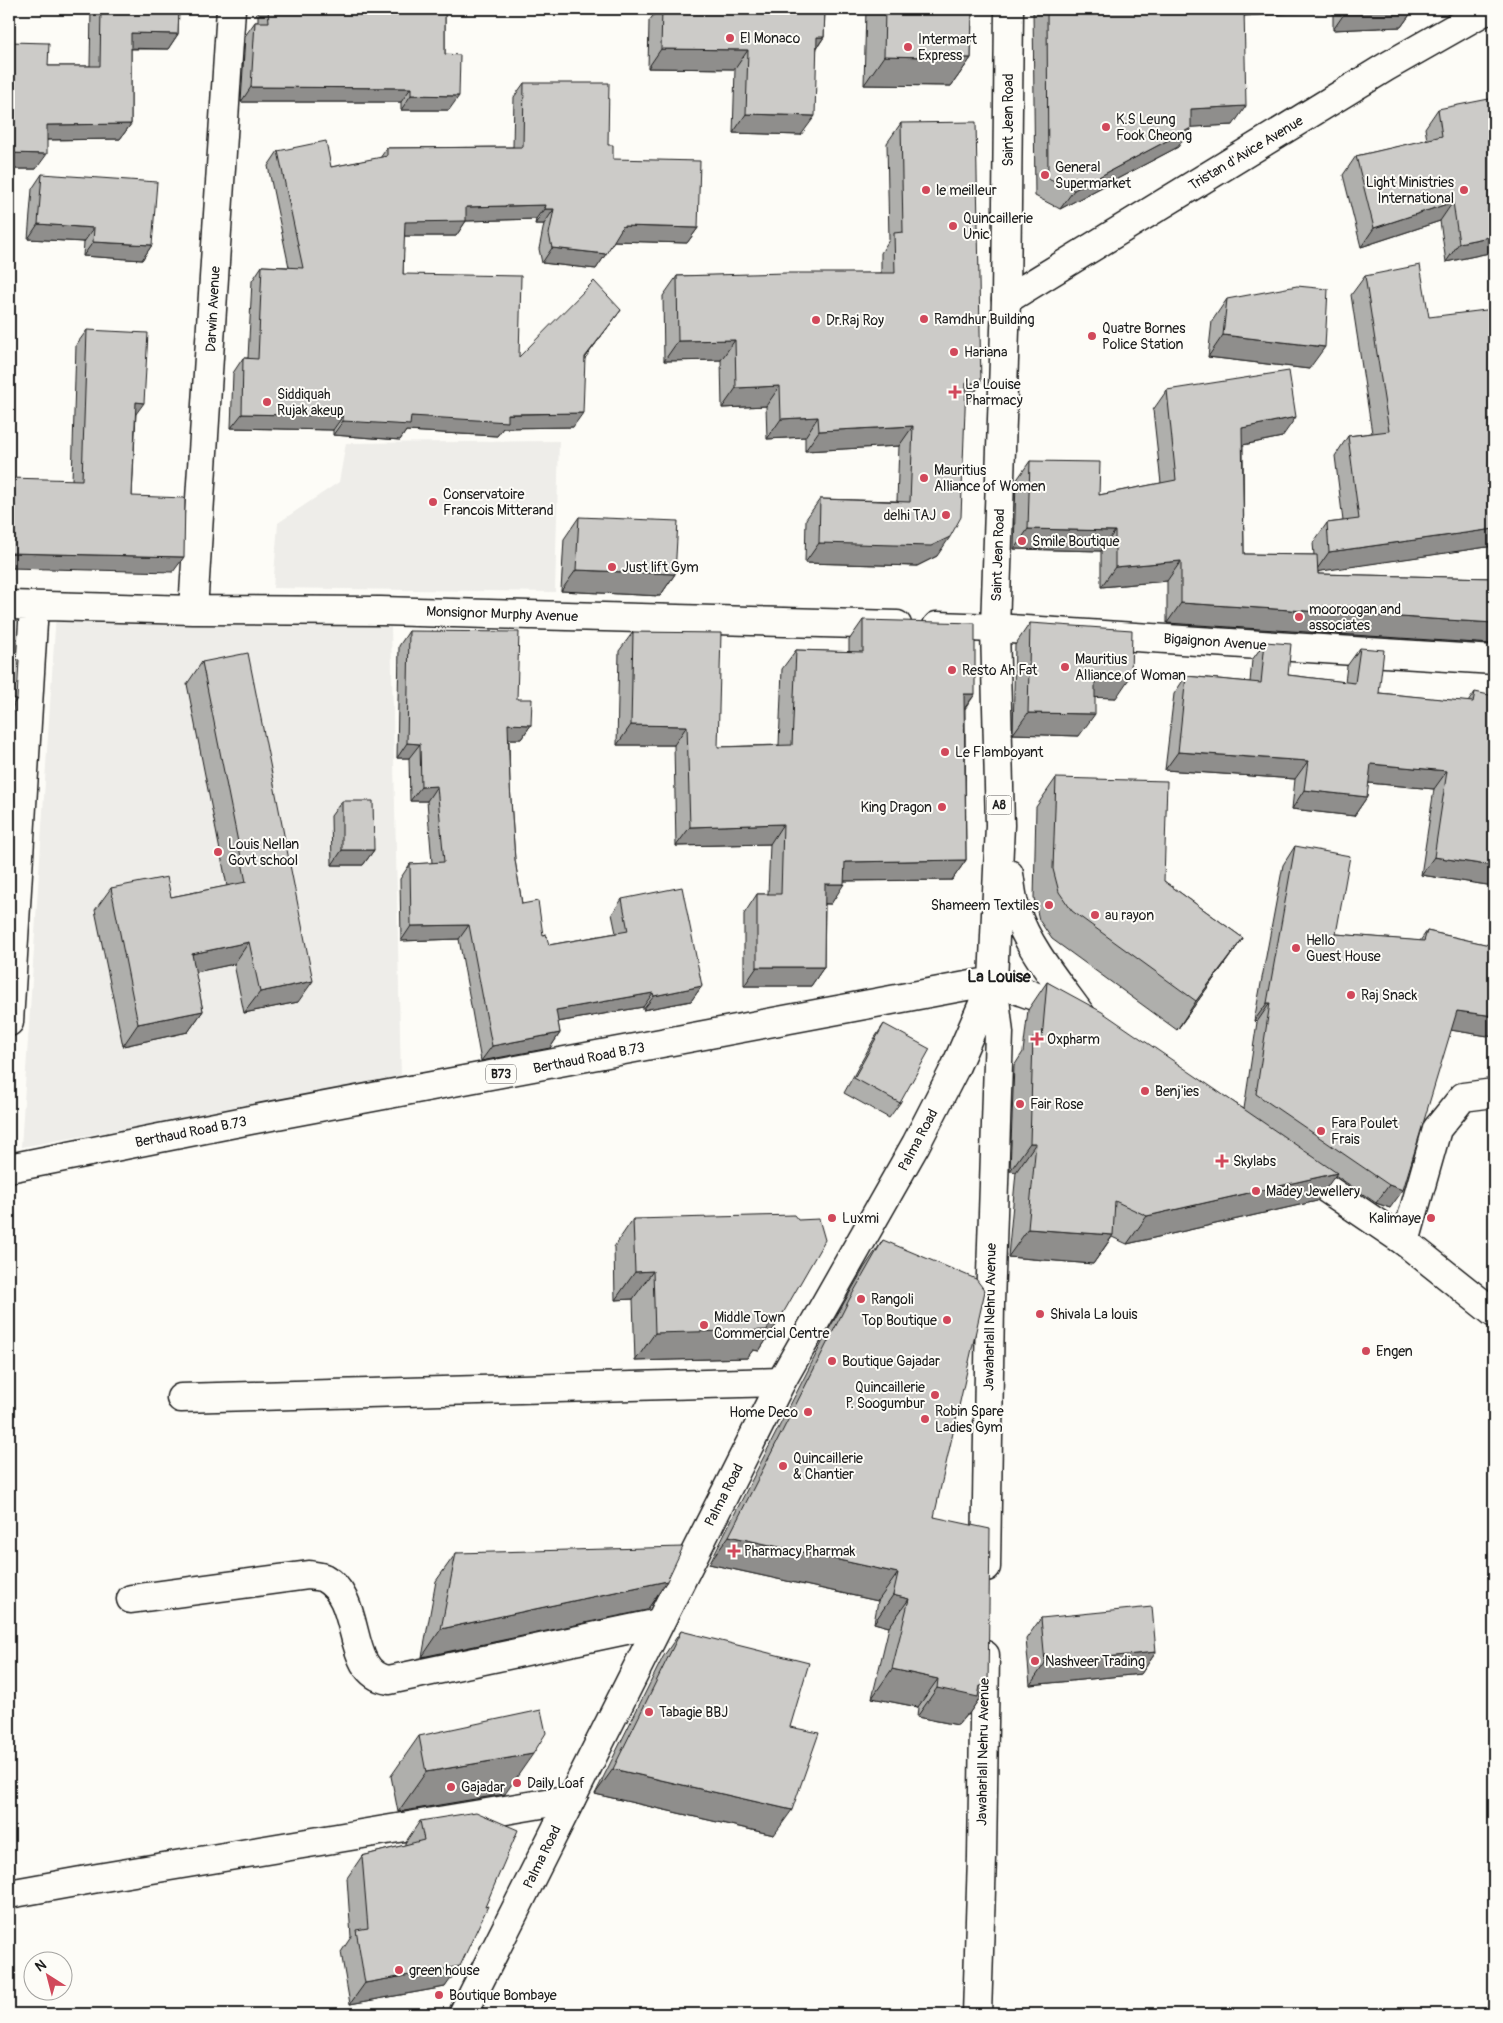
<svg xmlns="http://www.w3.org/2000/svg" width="1503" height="2023" viewBox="0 0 1503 2023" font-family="Pangolin,sans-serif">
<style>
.built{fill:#eeede9}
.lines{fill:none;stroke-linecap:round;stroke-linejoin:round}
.minor-casing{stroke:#1c1c1c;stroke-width:31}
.major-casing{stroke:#1c1c1c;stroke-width:31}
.minor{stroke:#fdfcf7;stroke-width:28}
.major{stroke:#fdfcf7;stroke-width:28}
.wall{fill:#afafac;stroke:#1c1c1c}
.shaded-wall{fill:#8f8e8c;stroke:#1c1c1c}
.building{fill:#cccbc8;stroke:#1c1c1c}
.poi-dot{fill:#d1495b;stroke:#fdfcf7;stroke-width:2}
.labels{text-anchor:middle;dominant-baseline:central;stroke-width:4;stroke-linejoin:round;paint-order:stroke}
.shield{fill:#fdfcf7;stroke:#605f5e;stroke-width:1}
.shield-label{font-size:12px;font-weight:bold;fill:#1c1c1c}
.poi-label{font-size:14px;fill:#1c1c1c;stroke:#fdfcf7;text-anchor:start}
.street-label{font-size:14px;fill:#1c1c1c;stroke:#fdfcf7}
.quarter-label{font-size:16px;font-weight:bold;fill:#1c1c1c;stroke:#fdfcf7}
</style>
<rect width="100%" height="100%" fill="#fdfcf7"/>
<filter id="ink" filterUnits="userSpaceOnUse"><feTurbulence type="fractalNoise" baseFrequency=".02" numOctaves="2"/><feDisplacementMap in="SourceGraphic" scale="10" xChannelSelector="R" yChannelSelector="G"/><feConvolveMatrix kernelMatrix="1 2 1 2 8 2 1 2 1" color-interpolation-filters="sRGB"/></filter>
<g filter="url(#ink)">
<path class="built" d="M559,441l-4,151 -282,-4 5,-65 61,-41 7,-39z
M56,613l335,12 10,455 -380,67z"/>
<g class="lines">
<g class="minor-casing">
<path id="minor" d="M1006,300l380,-233 102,-58
M9,605l184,5 188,1 516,14
M193,610l38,-601
M937,626l58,2 499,32
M9,1022l25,-416
M1405,1242l32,-113 26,-32 31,-4
M181,1398l600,-16
M986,1567l4,-263 9,-271 -6,-52
M131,1599l178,-24c5,1 11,1 15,3 41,22 19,95 65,102l270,-57
M9,1894l89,-16 473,-79
M977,2014l5,-157 3,-202"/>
</g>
<g class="major-casing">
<path id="major" d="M1009,874c2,12 3,26 7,37 12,38 47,78 70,111
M9,1168l241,-48 743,-139 41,15 36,20
M1296,1168l109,74 89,71
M463,2014l318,-632 135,-238 39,-76 38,-87 7,-156 -5,-197 11,-328 3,-291"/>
</g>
<use href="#minor" class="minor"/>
<use href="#major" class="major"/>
</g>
<path class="wall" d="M91,9h88l-1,25 -10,15h-37v75l-11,15 -73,1 -11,29h-27v-127l39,24h42z
M258,9h187v45l4,56h-48v-8h-160l4,-66 10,-14h3z
M658,9h167l-1,28 -7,11 -16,87 -68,-2 2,-64 -87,-1 1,-47z
M866,9h106l-1,49 -20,28 -87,-1z
M1033,9h381l-13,18 -68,3v-19l-89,5 -11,109 -42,2 -13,20 -118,62 -25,-13z
M524,83l84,62 5,14 85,69 -11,15 -73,-2 -18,28 -54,-6 -3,-14 5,-25h-9l1,-5 -70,2 -10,15h-52l-1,38 116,83 91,-33 -25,34 -12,69 -70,1 -6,8 -91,-5 -6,9 -67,-5v-5l-102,-2 2,-55 10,-15h5l4,-77 10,-15 27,1 -21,-101 10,-15 53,16 49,-9 7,-10 126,-1 1,-50z
M1438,109l56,143 -48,10 -6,-41 -79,26 -18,-72 13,-19 71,-16 -2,-12z
M901,123l67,280h-3l-28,153 -20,10 -112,-3 1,-44 14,-20 77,2 2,-55 -94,5v-14l-38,2 -1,-33 -44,2 -1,-48 -57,1 -1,-65 14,-20 204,-3v-20l8,-13 -2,-97z
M42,174l110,71 -10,15 -59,-4 1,-14 -56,-3 4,-50z
M1365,276l64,41 65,229 -176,25v3l176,4v65l-1,1 -326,-21v-42l-66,6v-36l-87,-2 2,-68 14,-20 69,34 62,-12 -8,-73 14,-20 115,47 -39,8 1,109 70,1 -1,-12 14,-20 16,-2 -8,-65 13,-20 24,-3 -21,-138z
M1227,299l82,70 -101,-12 4,-36z
M87,330l49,84 -4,82 41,76 -101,-92 4,-135z
M579,517l96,57 -15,22 -99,-5 3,-52z
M863,620l112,74 -10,15 1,151 -14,20 -108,1 -13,23h-6l-1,63 -13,19h-67v-72l13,-20h11l2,-50 -94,2 -2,-101h-57l2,-94 14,-19 85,115 61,-2 3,-76 14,-19 53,2v-12z
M1030,623l86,75 -21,-1 -16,39 -66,-2 2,-89z
M409,631l108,68 14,26 -10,14h-12l1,46 5,75 7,44 21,31 6,10 67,-12 -4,-19 10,-15 80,87 -11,15 -48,9v-3l-85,15 2,11 -10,15 -69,13 -22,-122 -58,2 -1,-62 10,-15 22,-1 -5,-62h-17l-1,-43h-12l2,-112z
M1265,642l23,33 57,7 2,-16 13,-18 19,45 89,9 7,-10 19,194 -73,-11 13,-86 -66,-6 -1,14 -13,19 -62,-7 3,-30 -130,-9 9,-76 12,-18 64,6 2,-22z
M202,662l96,340 -54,11 -10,-49 -39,8 8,39 -15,21 -65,14 -28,-136 16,-22 60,9 56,-11 -40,-202z
M1056,778l108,103 79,57 -66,92 -125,-91 -13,-19 -5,-22 2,-91z
M342,801l32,49 -11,15h-31l-1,-49z
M1295,846l41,88 84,7 7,-10 66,15 1,-1v92l-43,-7 -61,178 -14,-5 -41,-28 -18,26 -190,43 -15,-7 -19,27 -85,-7 8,-85 -6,-1 4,-105 9,-14 5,-42 19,-28 197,127 13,-87 -3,-1 29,-156z
M884,1024l16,79 -11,15 -45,-25 30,-54z
M633,1219l145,103 -19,29 -6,-1 -6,8 -112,3 -2,-62 -18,1 -1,-53z
M883,1240l51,277 54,169 -20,29h-2l-8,10 -41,-8 1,-10 -46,-9 17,-71 -15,-4 4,-22 -169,-37 120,-235 35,-61z
M456,1553l211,28 -20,29 -225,47 14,-76z
M1041,1618l115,34 -15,22 -111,11 -4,-46z
M681,1631l109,96 -16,108 -179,-41 68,-137z
M419,1736l86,58 -107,18 -7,-36z
M420,1821l65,86 -40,80 -95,17 -9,-52 10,-15 -4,-59 15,-22 43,-11v-2z"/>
<path class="shaded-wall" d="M1236,9h99l-2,2 -102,5z
M1396,9h18l-13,18 -68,3 13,-19z
M131,33l47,1 -10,15 -47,-1z
M817,37h7l-13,19z
M661,49l87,1 -13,19 -87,-1z
M884,56l87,2 -20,28 -87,-1z
M251,87l160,1 -10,14h-160z
M411,95l48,1 -10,14h-48z
M1246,106l-13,19 -55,3 13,-19z
M746,114l69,2 -14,19 -68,-2z
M131,124l-11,15 -83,1 10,-15z
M1191,128l-13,19 -118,62 14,-19z
M9,153l38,1 -11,15h-27z
M1453,202l-13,19 -79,26 13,-19z
M546,205l-10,14 -70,2 -10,15h-62l11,-14 61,-15z
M545,209h9l-10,15h-9z
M38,224l56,4 -10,14 -56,-3z
M623,226l75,2 -11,15 -74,-2z
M1494,236v16l-48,10 13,-19z
M93,242l59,3 -10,15 -59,-4z
M552,248l54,6 -10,15 -54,-6z
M621,310l-11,14 -35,48 10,-15z
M1223,335l102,12 -16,22 -101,-12z
M735,340l-14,20 -57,1 14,-20z
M966,383h15l-13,20h-16z
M780,386l-14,20 -44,2 14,-20z
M136,402l8,1 -11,15z
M583,413l-10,14 -70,1 -6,8 -91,-5 -6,9 -67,-5 10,-14 68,-5z
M242,414l101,2 -10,14 -102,-2z
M818,417l-13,20 -38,2 14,-20z
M1296,417l-14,20 -54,11 14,-20z
M913,426l-14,20 -94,5 14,-20z
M1028,529l87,2 -14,20 -87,-2z
M1494,529v17l-179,26 14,-20z
M950,537l-13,19 -20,10 -112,-3 14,-20z
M9,553l175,4 -11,15 -164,-4z
M1181,561l-14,20 -66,6 14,-20z
M576,570l99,4 -15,22 -99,-5z
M1181,603l313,20v20l-1,1 -326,-21z
M1095,675l36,1 -15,22 -36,-1z
M964,694h11l-14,19z
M9,698l8,1 -8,11z
M1028,713l67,1 -16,22 -66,-2z
M508,724l23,1 -10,14h-23z
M631,725l56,1 -13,19h-57z
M407,743l13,1 -11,14h-12z
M1178,752l130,9 -13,18 -130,-9z
M1371,764l76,7 -13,18 -76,-7z
M437,786l-10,15h-17l11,-14z
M1304,790l63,7 -13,19 -62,-7z
M783,824l-13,20 -94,2 14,-19z
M342,850h32l-11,15h-31z
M1434,857l60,9v20l-73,-11z
M966,860l-14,20 -121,1 14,-19z
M825,884h19l-13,20 -20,-1z
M469,925l-10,14 -58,2 10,-15z
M1243,938l-20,28 -46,64 19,-29z
M249,942l-15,22 -57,12 15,-22z
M757,967h67l-13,19h-67z
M313,981l-15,21 -54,11 16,-21z
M702,986l-11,15 -48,9 11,-14z
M653,993l-10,14 -97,17 10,-14z
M1267,1003h3l-13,19 -3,-1z
M203,1011l-15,21 -65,14 15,-22z
M1457,1011l37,5v21l-50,-8z
M560,1033l-10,15 -69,13 11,-15z
M1030,1143h6l-20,29 -6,-1z
M1337,1173l-20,28 -190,43 20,-28z
M1389,1185l14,5 -13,18 -14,-5z
M1028,1229l85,6 -20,29 -85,-7z
M653,1271l-20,28 -18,1 20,-28z
M770,1322h8l-19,29 -6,-1 -6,8 -112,3 20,-28z
M729,1536l169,37 -20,28 -169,-37z
M667,1581l-20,29 -225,47 19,-28z
M893,1595l16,4 -20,28 -15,-4z
M1156,1652l-15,22 -111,11 15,-22z
M892,1669l46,10 -20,28 -46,-9z
M980,1686h8l-20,29h-2l-8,10 -41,-8 20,-29z
M533,1754l-28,40 -107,18 28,-40z
M613,1769l179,41 -18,25 -179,-41z
M460,1966l-15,21 -95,17 15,-21z"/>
<path class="building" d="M101,9h78l-1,25 -47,-1v91l-84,1v29l-38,-1v-111l40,1 -1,23h52z
M268,9h177v45l15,1 -1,41 -48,-1v-7l-160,-1 4,-65h14z
M662,9h163l-1,28h-7l-2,79 -69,-2 2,-64 -87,-1z
M885,9h87l-1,49 -87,-2z
M1047,9h197l2,97 -55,3v19l-117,62 -26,-12z
M1346,9h50l-50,2z
M524,83h85l-1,62h5v14l87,2 -2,67 -75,-2 -17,28 -54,-6 -3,-14 5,-25h-9l1,-4 -80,2v14l-61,1 -2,52 118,2 -2,81 75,-76 27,29 -36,47 -2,56 -75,1v8l-97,-6 -1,9 -67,-4v-5l-101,-2 1,-56 15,1 4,-93 41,2 -25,-117 48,-10 5,26 56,-11v-8l136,-1z
M1494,98v138l-35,7 -6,-41 -79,26 -18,-72 86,-20 -4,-27z
M976,122l5,261h-15l-5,134 -11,20 -19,9 -112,-3 1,-44 90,3 3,-76 -94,5 -1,-14 -37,2 -1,-33 -44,2 -1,-48 -57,1 -1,-65 109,-3h109l-1,-40 9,-1 -2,-109z
M42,174l115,8 -5,63 -59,-3 1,-14 -56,-4z
M1420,265l9,52 65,-8v220l-165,23 -2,-29 32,-4 -11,-83 41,-5 -24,-155z
M1297,286l31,3 -3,58 -102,-12 4,-36z
M87,330l61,3 -4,70 -8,-1 -4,94 53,2 -1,59 -175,-4v-75l73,2z
M1289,371l7,46 -54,11 2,126 73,1 1,19 176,4v45l-313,-20v-42l-66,6v-36l-87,-2 2,-68 70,1 -1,33 77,-15 -9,-90z
M579,517l99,4 -3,53 -99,-4z
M863,620l112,3v71h-11l2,166 -121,2 -1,22h-19l-1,83h-67v-73h24l2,-70 -93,3 -3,-101 -56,-1 2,-93 88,1 -3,114 74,-2 4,-95 67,2z
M1030,623l102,7 -1,46 -36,-1v39l-67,-1z
M409,631l110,1 -2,67h15l-1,26 -23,-1 2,61 5,75 7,44 16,-3 5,34 3,-1 3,11 79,-14 -6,-32 60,-12 20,99 -48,10 -1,-3 -97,17 4,23 -68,13 -23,-121 -58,1 -1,-62 34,-2 -7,-76 -16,1 -1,-43 -13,-1z
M1265,642l26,2 -3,31 67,8 5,-35 24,2 -5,43 94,9 2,-10 19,4v170l-60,-9 13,-86 -76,-7 -4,33 -63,-7 4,-29 -130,-9 8,-76 75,7z
M248,653l65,328 -53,11 -11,-50 -57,12 11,57 -65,13 -27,-136 56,-11 4,20 75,-15 -44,-220z
M9,659l10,1 -2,39 -8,-1z
M1056,778l111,3 -3,100 79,57 -47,63 -124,-90 -13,-19 -6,-23z
M342,801h31l1,49h-32z
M1295,846l55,10 -14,78 88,7 3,-10 67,15v70l-37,-5 -54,179 -14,-5 -133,-91 14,-91h-3z
M1047,982l55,30 235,161 -190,43 -32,-15 -2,34 -85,-6 8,-86h-6l3,-105 9,1z
M884,1024l46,25 -30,54 -46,-25z
M794,1215l4,5 21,-1 6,21 -47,82h-8l-3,8 -112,3 -2,-62 -18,1 -2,-53z
M883,1240l93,39 9,12 -51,226 56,12 -2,157h-8l-2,11 -41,-9 1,-9 -46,-10 17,-70 -16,-4 5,-22 -169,-37 120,-236z
M683,1547l-16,34 -226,48 15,-76z
M1152,1607l4,45 -111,11 -4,-45z
M681,1631l128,32 -19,64 29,6 -27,77 -179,-41z
M541,1710l5,23 -13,21 -107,18 -7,-36z
M476,1812l42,18 -33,77 3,-1 -28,60 -95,17 -9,-53 12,-2 -6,-72 62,-16 -4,-19z"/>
</g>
<g class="poi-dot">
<circle cx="730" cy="38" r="5"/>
<circle cx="908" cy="47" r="5"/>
<circle cx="1106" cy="127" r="5"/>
<circle cx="1045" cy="175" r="5"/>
<circle cx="926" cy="190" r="5"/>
<circle cx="1464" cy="190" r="5"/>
<circle cx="953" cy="226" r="5"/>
<circle cx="924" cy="319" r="5"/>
<circle cx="816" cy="320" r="5"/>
<circle cx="1092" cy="336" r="5"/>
<circle cx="954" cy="352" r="5"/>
<path d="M952.5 384.5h5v5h5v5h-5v5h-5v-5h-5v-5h5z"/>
<circle cx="267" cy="402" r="5"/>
<circle cx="924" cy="478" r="5"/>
<circle cx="433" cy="502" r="5"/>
<circle cx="946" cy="515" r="5"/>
<circle cx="1022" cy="541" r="5"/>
<circle cx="612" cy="567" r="5"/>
<circle cx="1299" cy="617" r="5"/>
<circle cx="1065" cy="667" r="5"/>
<circle cx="952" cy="670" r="5"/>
<circle cx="945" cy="752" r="5"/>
<circle cx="942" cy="807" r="5"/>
<circle cx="218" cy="852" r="5"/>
<circle cx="1049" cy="905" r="5"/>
<circle cx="1095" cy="915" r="5"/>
<circle cx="1296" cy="948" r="5"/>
<circle cx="1351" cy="995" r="5"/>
<path d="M1034.5 1031.5h5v5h5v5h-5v5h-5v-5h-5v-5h5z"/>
<circle cx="1145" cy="1091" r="5"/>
<circle cx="1020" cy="1104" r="5"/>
<circle cx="1321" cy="1131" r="5"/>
<path d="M1219.5 1153.5h5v5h5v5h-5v5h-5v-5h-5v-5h5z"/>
<circle cx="1256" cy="1191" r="5"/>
<circle cx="832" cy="1218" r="5"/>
<circle cx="1431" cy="1218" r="5"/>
<circle cx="861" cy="1299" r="5"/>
<circle cx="1040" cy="1314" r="5"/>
<circle cx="947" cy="1320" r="5"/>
<circle cx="704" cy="1325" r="5"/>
<circle cx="1366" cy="1351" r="5"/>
<circle cx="832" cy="1361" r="5"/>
<circle cx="935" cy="1395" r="5"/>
<circle cx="808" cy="1412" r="5"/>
<circle cx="925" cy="1419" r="5"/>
<circle cx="783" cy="1466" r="5"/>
<path d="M731.5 1543.5h5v5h5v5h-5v5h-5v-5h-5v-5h5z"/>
<circle cx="1035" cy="1661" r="5"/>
<circle cx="649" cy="1712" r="5"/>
<circle cx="517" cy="1783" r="5"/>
<circle cx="451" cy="1787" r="5"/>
<circle cx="399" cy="1970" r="5"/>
<circle cx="439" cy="1995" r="5"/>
</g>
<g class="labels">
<g class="shield">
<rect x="986.5" y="795.5" width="25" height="19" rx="4"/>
<rect x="486" y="1064.5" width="30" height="19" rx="4"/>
</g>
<g class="shield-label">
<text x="999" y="805">A8</text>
<text x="501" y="1074">B73</text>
</g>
<g class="poi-label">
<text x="740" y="38">El Monaco</text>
<text x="918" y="39">Intermart<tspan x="918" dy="16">Express</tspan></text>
<text x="1116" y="119">K.S Leung<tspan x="1116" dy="16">Fook Cheong</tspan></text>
<text x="1055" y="167">General<tspan x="1055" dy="16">Supermarket</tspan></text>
<text x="1454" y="182" text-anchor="end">Light Ministries<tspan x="1454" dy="16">International</tspan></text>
<text x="936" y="190">le meilleur</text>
<text x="963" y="218">Quincaillerie<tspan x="963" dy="16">Unic</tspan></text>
<text x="934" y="319">Ramdhur Building</text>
<text x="826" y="320">Dr.Raj Roy</text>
<text x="1102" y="328">Quatre Bornes<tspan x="1102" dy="16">Police Station</tspan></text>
<text x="964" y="352">Hariana</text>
<text x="965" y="384">La Louise<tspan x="965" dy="16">Pharmacy</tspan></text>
<text x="277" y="394">Siddiquah<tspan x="277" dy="16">Rujak akeup</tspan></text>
<text x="934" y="470">Mauritius<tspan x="934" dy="16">Alliance of Women</tspan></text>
<text x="443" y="494">Conservatoire<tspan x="443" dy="16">Francois Mitterand</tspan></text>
<text x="936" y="515" text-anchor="end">delhi TAJ</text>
<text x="1032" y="541">Smile Boutique</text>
<text x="622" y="567">Just lift Gym</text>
<text x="1309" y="609">mooroogan and<tspan x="1309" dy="16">associates</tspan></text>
<text x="1075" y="659">Mauritius<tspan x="1075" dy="16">Alliance of Woman</tspan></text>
<text x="962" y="670">Resto Ah Fat</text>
<text x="955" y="752">Le Flamboyant</text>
<text x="932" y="807" text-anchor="end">King Dragon</text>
<text x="228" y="844">Louis Nellan<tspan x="228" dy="16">Govt school</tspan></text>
<text x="1039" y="905" text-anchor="end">Shameem Textiles</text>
<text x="1105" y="915">au rayon</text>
<text x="1306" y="940">Hello<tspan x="1306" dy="16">Guest House</tspan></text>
<text x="1361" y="995">Raj Snack</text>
<text x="1047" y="1039">Oxpharm</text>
<text x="1155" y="1091">Benj'ies</text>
<text x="1030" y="1104">Fair Rose</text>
<text x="1331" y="1123">Fara Poulet<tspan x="1331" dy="16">Frais</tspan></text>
<text x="1233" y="1161">Skylabs</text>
<text x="1266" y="1191">Madey Jewellery</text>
<text x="842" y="1218">Luxmi</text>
<text x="1421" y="1218" text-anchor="end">Kalimaye</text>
<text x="871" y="1299">Rangoli</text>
<text x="1050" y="1314">Shivala La louis</text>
<text x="714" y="1317">Middle Town<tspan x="714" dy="16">Commercial Centre</tspan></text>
<text x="937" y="1320" text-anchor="end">Top Boutique</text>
<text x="1376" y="1351">Engen</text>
<text x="842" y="1361">Boutique Gajadar</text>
<text x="925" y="1387" text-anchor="end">Quincaillerie<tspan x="925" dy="16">P. Soogumbur</tspan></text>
<text x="935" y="1411">Robin Spare<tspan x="935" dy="16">Ladies Gym</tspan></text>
<text x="798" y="1412" text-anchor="end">Home Deco</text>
<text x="793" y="1458">Quincaillerie<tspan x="793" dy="16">&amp; Chantier</tspan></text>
<text x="744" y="1551">Pharmacy Pharmak</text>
<text x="1045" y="1661">Nashveer Trading</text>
<text x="659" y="1712">Tabagie BBJ</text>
<text x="527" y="1783">Daily Loaf</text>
<text x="461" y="1787">Gajadar</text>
<text x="409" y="1970">green house</text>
<text x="449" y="1995">Boutique Bombaye</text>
</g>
<g class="street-label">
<text transform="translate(1008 120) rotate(-90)">Saint Jean Road</text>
<text transform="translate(1246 153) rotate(-31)">Tristan d'Avice Avenue</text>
<text transform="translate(213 309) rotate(-87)">Darwin Avenue</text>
<text transform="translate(998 555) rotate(-88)">Saint Jean Road</text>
<text transform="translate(502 614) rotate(2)">Monsignor Murphy Avenue</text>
<text transform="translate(1215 642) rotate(4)">Bigaignon Avenue</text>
<text transform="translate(589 1058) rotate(-11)">Berthaud Road B.73</text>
<text transform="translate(191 1132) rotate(-11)">Berthaud Road B.73</text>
<text transform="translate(918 1140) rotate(-62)">Palma Road</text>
<text transform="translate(990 1317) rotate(-89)">Jawaharlall Nehru Avenue</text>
<text transform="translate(724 1495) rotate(-63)">Palma Road</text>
<text transform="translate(983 1752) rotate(-89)">Jawaharlall Nehru Avenue</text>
<text transform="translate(542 1857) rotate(-64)">Palma Road</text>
</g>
<g class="quarter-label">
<text x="999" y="977">La Louise</text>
</g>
</g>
<rect width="1503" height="2023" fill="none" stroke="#fdfcf7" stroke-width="30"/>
<rect x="15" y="15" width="1473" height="1993" fill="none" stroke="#1c1c1c" stroke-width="2" filter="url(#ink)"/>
<g transform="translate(48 1976) rotate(324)"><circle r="24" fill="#fdfcf7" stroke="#a3a29f"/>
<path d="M0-4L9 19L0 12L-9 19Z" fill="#d1495b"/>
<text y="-8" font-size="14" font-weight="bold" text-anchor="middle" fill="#1c1c1c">N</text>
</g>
</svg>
